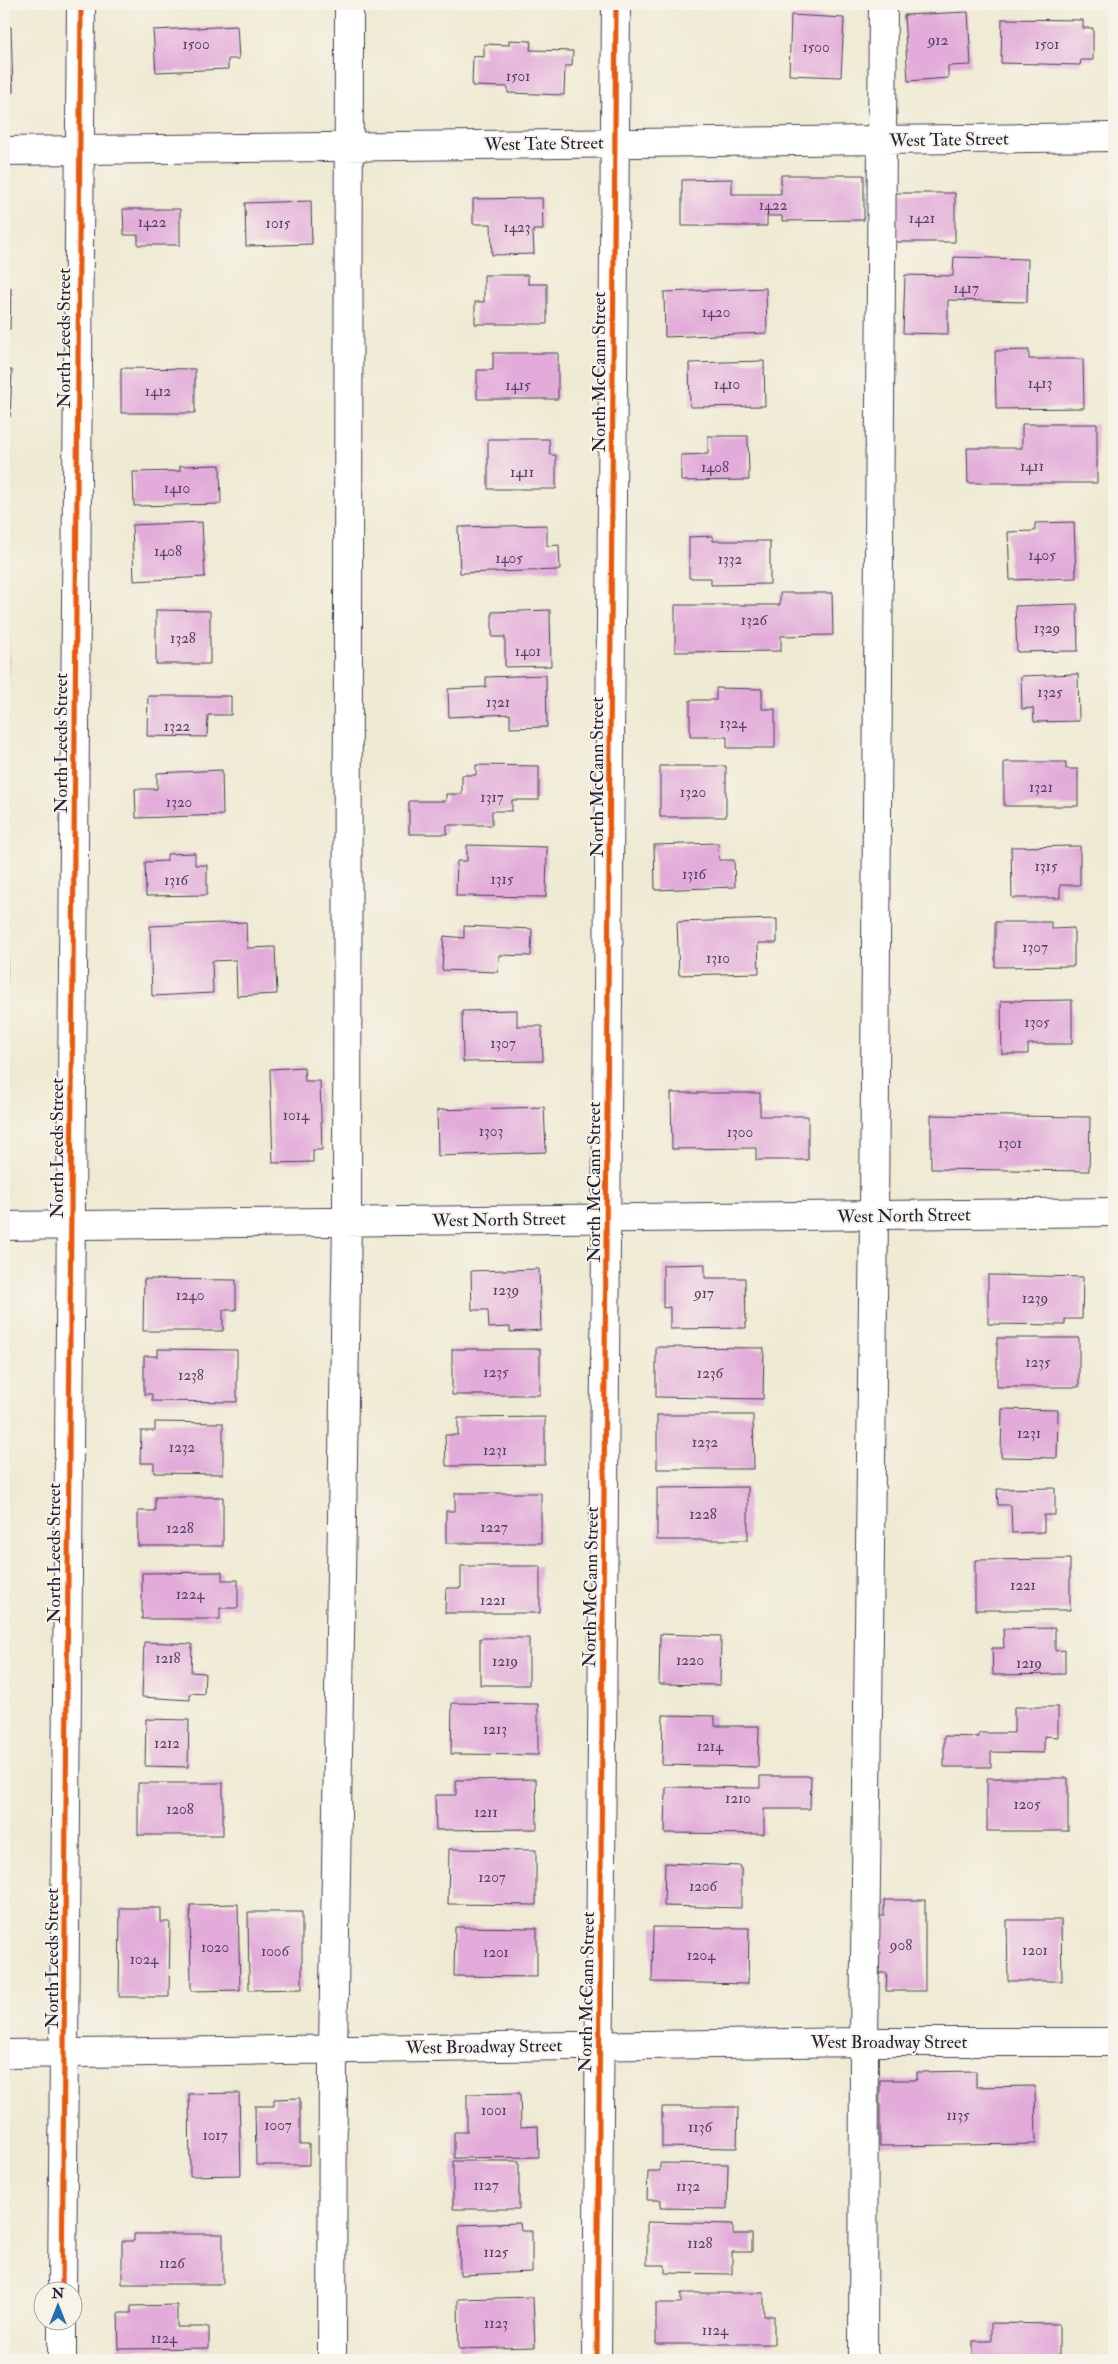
<svg xmlns="http://www.w3.org/2000/svg" width="1118" height="2364" viewBox="0 0 1118 2364" font-family="'IM FELL Double Pica',serif">
<style>
.building{fill:#e2abd9}
.lines{fill:none;stroke-linecap:round;stroke-linejoin:round}
.minor-casing{stroke:#414052;stroke-width:30}
.minor{stroke:#fff;stroke-width:28}
.cycleway-casing{stroke:#f7f3e8;stroke-width:8}
.cycleway{stroke:#e8590c;stroke-width:5}
.labels{text-anchor:middle;dominant-baseline:central;stroke-width:4;stroke-linejoin:round;paint-order:stroke}
.number-label{font-size:15px;fill:#524462}
.street-label{font-size:18px;fill:#22223b;stroke:#f7f3e8}
</style>
<rect width="100%" height="100%" fill="#f7f3e8"/>
<filter id="ink" filterUnits="userSpaceOnUse"><feTurbulence type="fractalNoise" baseFrequency=".02" numOctaves="2"/><feDisplacementMap in="SourceGraphic" scale="10" xChannelSelector="R" yChannelSelector="G"/><feConvolveMatrix kernelMatrix="1 2 1 2 8 2 1 2 1" color-interpolation-filters="sRGB"/></filter>
<filter id="wash" filterUnits="userSpaceOnUse"><feTurbulence type="fractalNoise" baseFrequency=".0096" numOctaves="4" result="noise"/><feDisplacementMap in="SourceGraphic" scale="20" xChannelSelector="R" yChannelSelector="G"/><feGaussianBlur stdDeviation="1.12" result="paint"/><feColorMatrix in="noise" values="0 0 0 0 0 0 0 0 0 0 0 0 0 0 0 0 0 1.4 0 .05"/><feComposite in="paint" operator="in"/></filter>
<g filter="url(#wash)">
<rect width="100%" height="100%" fill="#efead3"/>
<g id="blocks">
<path class="building" d="M968,12l3,53 -23,1v12l-40,3 -4,-66z
M791,15l53,3 -3,59 -52,-2z
M1002,19l81,1v8h10v32h-12l-1,5 -79,-2z
M237,26l2,33h-11v10l-72,3 -3,-42z
M4,27h7l2,65 -9,1z
M509,40l22,1 -1,9 43,1 -1,15h-7l-1,29 -56,-2v-6l-36,-1 1,-30 11,1v-13l25,1z
M781,175h83v45l-82,1v-5h-15v10h-85v-46l50,-1v15h49z
M888,193h67v49h-67z
M542,198l1,32h-10l1,24 -42,1 -1,-31h-18v-25z
M311,201l1,43 -66,2 -1,-43z
M4,203h4l1,42 -5,1z
M123,209h57v36h-42v-10h-14z
M954,257l74,2 -1,43 -79,-2v34l-45,-1 2,-58 48,1z
M484,275h44v9h19v40h-72v-22h9z
M4,288h7l-1,41h-6z
M766,288l1,45 -102,4 -1,-45z
M1029,350v9h54l1,49 -88,1 -1,-58z
M493,353h65v46h-81v-29h16z
M764,361l1,45 -75,1 -1,-44z
M121,368l74,1v44h-74z
M4,370h8l-2,47 -6,-1z
M1022,424h75v59h-129l-1,-35h55z
M708,436h40l1,44 -68,1v-26l27,-1z
M488,439h61l1,16h6v34h-68z
M220,465l1,39 -87,2 -1,-34 47,-1v-5z
M202,522l3,55 -71,4 -2,-56z
M1074,522l2,56 -66,2 -2,-48 27,-1v-8z
M547,525v21l12,-1 1,25 -100,3 -2,-46z
M713,536v5h57v43l-59,1v-7h-22v-41z
M780,593h52l1,42 -52,1v15l-106,1v-47h105z
M1077,604l1,47 -61,1 -2,-46z
M156,610l54,1v53h-54z
M550,610l1,56 -46,1v-30h-13v-25z
M4,642h5v35h-5z
M1078,674l1,47 -45,1 -1,-14 -11,1 -1,-33z
M546,675l1,52 -37,1v-14l-61,3 -1,-28 38,-2v-10z
M716,688l46,1v20h13v39h-48v-11h-37v-37h26z
M148,696h83v19h-23l-1,22 -60,-1z
M1004,762h62v7h12v37h-74z
M476,765l63,1v34h-27v11h-20v14h-45v9h-38v-33h37v-7h16v-19h14z
M660,766h66v51h-66z
M222,770l1,45 -87,3 -1,-29h22v-16z
M718,843l1,17h15l1,27 -80,3 -1,-45z
M467,845l80,2 -1,50 -90,-1 1,-35h10z
M1080,846v39h-20v13h-48l-1,-51z
M195,853v12h12v30l-61,1 -1,-34 22,-1v-7z
M777,919v24h-19l1,30 -80,2 -2,-53z
M246,922l1,26 28,-1 2,47 -40,2 -1,-36 -24,1 1,32 -61,3 -2,-70z
M995,922h56v7l23,-1v38l-79,1z
M464,926l68,3 -1,27 -32,-1 -1,17 -56,-2 2,-34 20,2z
M4,957h3v26h-3z
M1072,1000v44h-44v10h-26l-1,-53z
M517,1010v16h25l1,35 -80,1 -1,-51z
M304,1067l1,14h15l2,69h-9v12l-40,1 -3,-94z
M671,1093h89v23h48v44h-52v-12l-84,1z
M544,1107l2,45 -108,4 -1,-46z
M931,1115l159,2 -1,54 -158,-2z
M705,1264v14h40l1,50 -76,1v-22l-7,1v-43z
M539,1269l2,61 -31,2v-5l-21,1 -1,-18h-16l-1,-39z
M988,1275l95,2 -1,42h-17v6l-77,-1z
M144,1279l92,1v30h-13v21h-80z
M997,1338h82v49h-82z
M656,1347l108,1 -1,51 -107,-2z
M158,1349l79,1v52l-85,-1v-7h-8v-38h14z
M452,1349h88v46h-88z
M1002,1409l56,1 -1,48 -56,-1z
M657,1415h96l1,54h-97z
M545,1417v48l-99,1 -1,-31h13v-17z
M155,1422l68,1v51l-69,-1v-10h-14l1,-32h14z
M748,1487v53h-91v-52z
M1055,1488v27h-11v17l-32,1 -1,-28h-13l-1,-16z
M455,1493h86v50h-95v-32h9z
M155,1497h68v49h-85v-35h17z
M1070,1559v51h-95v-50z
M461,1566h79v47h-95l1,-25h15z
M222,1572v8h16v28h-18v11h-78v-46z
M1055,1628v23l10,-1v24l-72,1 -1,-27h12l-1,-19z
M660,1634l61,2 -1,49 -61,-1z
M480,1638h49v47h-49z
M144,1642l48,2 -1,28 14,1 -1,21 -14,-1v7l-48,-3z
M452,1703l86,1v51l-87,-1z
M1014,1707h44v30l-14,-1v17l-53,-1v15h-47v-31l35,1v-4h35z
M663,1715l52,1v10h44l-1,41 -96,-2z
M146,1719l43,1 -1,47 -43,-1z
M760,1776h51l-1,33h-46v25l-99,-1 1,-46 94,1z
M987,1778h81v53h-81z
M536,1779l1,50 -101,1 -1,-35h21v-15z
M138,1783h85v52h-85z
M449,1849l87,1v55l-88,-1z
M665,1863l76,3v42l-77,-2z
M884,1900h41v91h-39l1,-18h-9v-57h6z
M238,1904l2,86 -49,1 -1,-86z
M120,1908h41v14h9l-1,75h-50z
M248,1912h54v77l-53,1z
M1007,1920h54l1,61h-54z
M455,1927l82,1v49l-83,-1z
M653,1927l96,1 -1,56 -96,-2z
M976,2071v16l59,-1 1,58 -156,2v-66h37v-8z
M239,2093l2,82 -51,1 -1,-82z
M520,2093l1,34 17,-1 1,31 -85,1v-26h13v-38z
M300,2098v46h9v21h-53l-1,-59h19v-7z
M662,2107h76l-1,41 -75,-1z
M453,2161h66v48h-66z
M660,2163l68,1 -1,45 -67,-1 1,-8h-14l1,-29h12z
M647,2222l86,2v10h19v18h-20v22l-67,-1v-8h-18z
M520,2223l1,8h11v41l-72,3 -1,-50z
M134,2234h89v50h-101v-43h12z
M681,2293h83v23h10v28h-118v-41h25z
M533,2297l2,50 -76,2 -1,-50z
M177,2305v22h32v21l-90,1 -1,-36h13v-7z
M991,2323l68,1v36h-86v-19h18z"/>
</g>
</g>
<g filter="url(#ink)">
<use href="#blocks" fill-opacity="0" stroke="#414052" stroke-width="1"/>
<g class="lines">
<g class="minor-casing">
<path id="minor" d="M4,151l1110,-14
M4,1226l1110,-14
M4,2054l860,-12h250
M62,2292l19,-2288
M62,2360v-38
M332,2360l1,-311 14,-828 2,-1217
M597,2360l19,-2356
M863,2360l1,-318 10,-826 9,-1212"/>
</g>
<use href="#minor" class="minor"/>
<g class="cycleway-casing">
<path id="cycleway" d="M62,2292l19,-2288
M597,2360l19,-2356"/>
</g>
<use href="#cycleway" class="cycleway"/>
</g>
</g>
<g class="labels">
<g class="number-label">
<text x="938" y="40">912</text>
<text x="196" y="44">1500</text>
<text x="1047" y="44">1501</text>
<text x="816" y="47">1500</text>
<text x="518" y="76">1501</text>
<text x="773" y="205">1422</text>
<text x="922" y="218">1421</text>
<text x="152" y="222">1422</text>
<text x="278" y="223">1015</text>
<text x="517" y="227">1423</text>
<text x="966" y="288">1417</text>
<text x="716" y="312">1420</text>
<text x="1040" y="383">1413</text>
<text x="727" y="384">1410</text>
<text x="518" y="385">1415</text>
<text x="158" y="391">1412</text>
<text x="1032" y="466">1411</text>
<text x="715" y="467">1408</text>
<text x="522" y="472">1411</text>
<text x="177" y="488">1410</text>
<text x="168" y="551">1408</text>
<text x="1042" y="555">1405</text>
<text x="509" y="558">1405</text>
<text x="730" y="559">1332</text>
<text x="754" y="620">1326</text>
<text x="1047" y="628">1329</text>
<text x="183" y="638">1328</text>
<text x="528" y="651">1401</text>
<text x="1050" y="692">1325</text>
<text x="498" y="702">1321</text>
<text x="733" y="723">1324</text>
<text x="177" y="726">1322</text>
<text x="1041" y="787">1321</text>
<text x="693" y="792">1320</text>
<text x="492" y="797">1317</text>
<text x="179" y="802">1320</text>
<text x="1046" y="866">1315</text>
<text x="694" y="874">1316</text>
<text x="502" y="879">1315</text>
<text x="176" y="880">1316</text>
<text x="1035" y="947">1307</text>
<text x="718" y="958">1310</text>
<text x="1037" y="1022">1305</text>
<text x="503" y="1043">1307</text>
<text x="296" y="1115">1014</text>
<text x="491" y="1131">1303</text>
<text x="740" y="1132">1300</text>
<text x="1010" y="1143">1301</text>
<text x="506" y="1290">1239</text>
<text x="704" y="1293">917</text>
<text x="190" y="1295">1240</text>
<text x="1035" y="1298">1239</text>
<text x="1038" y="1362">1235</text>
<text x="496" y="1372">1235</text>
<text x="710" y="1373">1236</text>
<text x="191" y="1375">1238</text>
<text x="1029" y="1433">1231</text>
<text x="705" y="1442">1232</text>
<text x="182" y="1447">1232</text>
<text x="495" y="1450">1231</text>
<text x="703" y="1514">1228</text>
<text x="494" y="1527">1227</text>
<text x="180" y="1528">1228</text>
<text x="1023" y="1585">1221</text>
<text x="190" y="1594">1224</text>
<text x="493" y="1600">1221</text>
<text x="168" y="1658">1218</text>
<text x="690" y="1660">1220</text>
<text x="505" y="1661">1219</text>
<text x="1029" y="1663">1219</text>
<text x="495" y="1729">1213</text>
<text x="167" y="1743">1212</text>
<text x="710" y="1746">1214</text>
<text x="738" y="1798">1210</text>
<text x="1027" y="1804">1205</text>
<text x="180" y="1809">1208</text>
<text x="486" y="1812">1211</text>
<text x="492" y="1877">1207</text>
<text x="703" y="1886">1206</text>
<text x="901" y="1945">908</text>
<text x="215" y="1947">1020</text>
<text x="1035" y="1950">1201</text>
<text x="275" y="1951">1006</text>
<text x="496" y="1952">1201</text>
<text x="701" y="1955">1204</text>
<text x="144" y="1959">1024</text>
<text x="494" y="2110">1001</text>
<text x="958" y="2115">1135</text>
<text x="278" y="2125">1007</text>
<text x="700" y="2127">1136</text>
<text x="215" y="2135">1017</text>
<text x="486" y="2185">1127</text>
<text x="688" y="2186">1132</text>
<text x="700" y="2243">1128</text>
<text x="496" y="2252">1125</text>
<text x="172" y="2263">1126</text>
<text x="496" y="2323">1123</text>
<text x="715" y="2330">1124</text>
<text x="164" y="2338">1124</text>
</g>
<g class="street-label">
<text transform="translate(949 140) rotate(-1)">West Tate Street</text>
<text transform="translate(544 144) rotate(-1)">West Tate Street</text>
<text transform="translate(64 338) rotate(-90)">North Leeds Street</text>
<text transform="translate(599 372) rotate(-90)">North McCann Street</text>
<text transform="translate(61 743) rotate(-90)">North Leeds Street</text>
<text transform="translate(597 777) rotate(-90)">North McCann Street</text>
<text transform="translate(57 1148) rotate(-90)">North Leeds Street</text>
<text transform="translate(594 1182) rotate(-90)">North McCann Street</text>
<text transform="translate(904 1216) rotate(-1)">West North Street</text>
<text transform="translate(499 1220) rotate(-1)">West North Street</text>
<text transform="translate(54 1553) rotate(-90)">North Leeds Street</text>
<text transform="translate(591 1587) rotate(-89)">North McCann Street</text>
<text transform="translate(52 1958) rotate(-90)">North Leeds Street</text>
<text transform="translate(587 1992) rotate(-89)">North McCann Street</text>
<text x="889" y="2042">West Broadway Street</text>
<text transform="translate(484 2047) rotate(-1)">West Broadway Street</text>
</g>
</g>
<rect width="1118" height="2364" fill="none" stroke="#f7f3e8" stroke-width="20"/>
<g transform="translate(58 2306)"><circle r="24" fill="#f7f3e8" stroke="#a29fa3"/>
<path d="M0-4L9 19L0 12L-9 19Z" fill="#1f6fb2"/>
<text y="-8" font-size="14" font-weight="bold" text-anchor="middle" fill="#22223b">N</text>
</g>
</svg>
